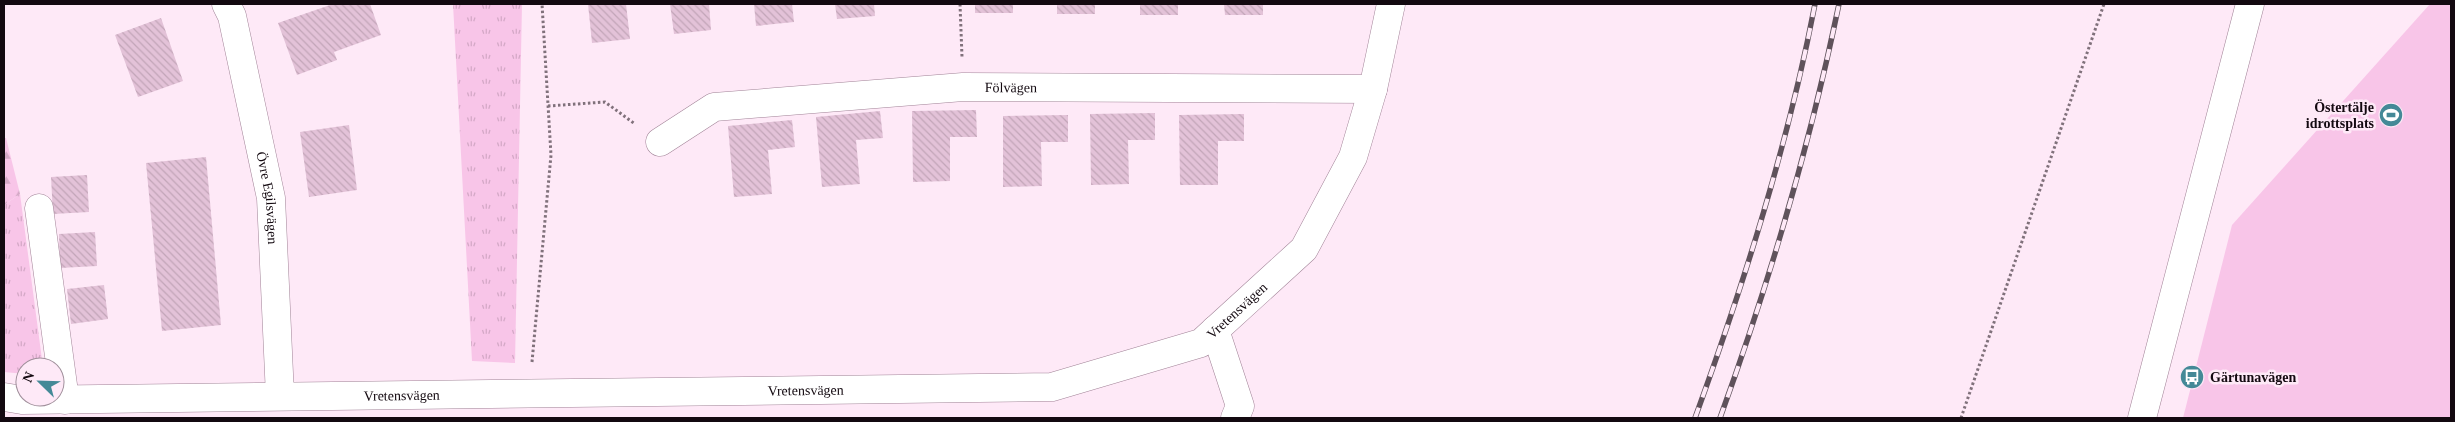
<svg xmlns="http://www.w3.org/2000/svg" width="2455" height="422" viewBox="0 0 2455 422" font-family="'Times New Roman',serif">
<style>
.grass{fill:url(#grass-tufts)}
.forest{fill:url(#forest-firs)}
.pitch{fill:#f8c5e8}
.building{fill:url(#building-back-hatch)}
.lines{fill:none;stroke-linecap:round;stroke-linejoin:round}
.minor-casing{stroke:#a18397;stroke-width:29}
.path{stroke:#80717b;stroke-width:3;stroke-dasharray:2.5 2.5;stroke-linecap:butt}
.minor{stroke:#fff;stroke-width:28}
.rail-casing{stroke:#5f525b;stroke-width:5.5}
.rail{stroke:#fee9f7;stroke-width:4;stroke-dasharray:11;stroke-linecap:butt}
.labels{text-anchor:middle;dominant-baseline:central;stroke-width:5;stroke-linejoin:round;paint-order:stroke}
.street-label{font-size:14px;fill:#130910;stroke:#fee9f7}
.poi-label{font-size:14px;font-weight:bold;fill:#130910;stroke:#fee9f7;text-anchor:end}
</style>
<defs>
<pattern id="grass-tufts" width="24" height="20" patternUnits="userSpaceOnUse" patternTransform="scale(1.25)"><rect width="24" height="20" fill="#f8c5e8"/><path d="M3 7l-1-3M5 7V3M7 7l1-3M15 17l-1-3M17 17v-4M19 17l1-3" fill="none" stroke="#d4a8c6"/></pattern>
<pattern id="forest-firs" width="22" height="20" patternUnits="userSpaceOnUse" patternTransform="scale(1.25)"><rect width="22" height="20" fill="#f8c5e8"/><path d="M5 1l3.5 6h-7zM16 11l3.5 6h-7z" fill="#d4a8c6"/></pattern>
<pattern id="building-back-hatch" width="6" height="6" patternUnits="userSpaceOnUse" patternTransform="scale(1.25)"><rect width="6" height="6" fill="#e3c2d8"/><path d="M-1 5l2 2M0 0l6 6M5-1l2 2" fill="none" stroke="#c2a5b8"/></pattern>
</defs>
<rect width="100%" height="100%" fill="#fee9f7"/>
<path class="grass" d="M453,4h69l-7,359 -43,-2z
M20,194l23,173h-18v7l-21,-2v-167z"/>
<path class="forest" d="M4,138h2l14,56 -16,11z"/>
<path class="pitch" d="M2430,4h21v414h-268l49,-193z"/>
<path class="building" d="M333,4h37l11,31 -47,17 3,8 -40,15 -19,-52z
M588,4h38l4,35 -38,4z
M670,4h39l2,26 -37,4z
M754,4h38l2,18 -38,4z
M835,4h39l1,12 -38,3z
M975,4h38v9h-38z
M1057,4h38v10h-38z
M1140,4h38v11h-38z
M1224,4h39v11h-38z
M161,18l22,63 -45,16 -23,-62z
M976,110l1,27h-27v44l-37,1 -1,-71z
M880,111l3,27 -27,2 4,44 -38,3 -6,-70z
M1155,113v27h-27l1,44 -38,1 -1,-71z
M1244,114v27h-26v44h-38l-1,-70z
M1068,115v27h-27l1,44 -39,1v-71z
M792,120l3,27 -27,3 4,44 -38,3 -6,-71z
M349,125l8,65 -48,7 -9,-65z
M206,157l15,168 -59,6 -16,-168z
M87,175l2,37 -36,2 -2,-37z
M95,232l2,34 -37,2 -1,-34z
M104,285l4,34 -37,5 -4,-35z"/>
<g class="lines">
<g class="minor-casing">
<g id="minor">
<path id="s1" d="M226,4l6,12 39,182 9,198"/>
<path id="s2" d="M660,142l54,-35 249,-20 410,2"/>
<path d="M39,208l26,192"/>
<path d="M1215,330l25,76 -5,12"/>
<path id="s3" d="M4,397l18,3 1030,-13 149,-44 103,-94 49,-92 20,-68 18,-85"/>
<path d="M2142,418l108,-414"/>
</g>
</g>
<path class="path" d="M960,4l2,53
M548,106l57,-4 30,22
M532,362l19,-207 -9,-151
M1961,418l143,-414"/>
<use href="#minor" class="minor"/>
<g class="rail-casing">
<path id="rail" d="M1695,418c49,-135 93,-273 120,-414
M1720,418c49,-135 90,-273 119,-414"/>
</g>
<use href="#rail" class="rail"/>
</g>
<defs>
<g id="stadium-disc" transform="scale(1.25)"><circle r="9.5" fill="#448997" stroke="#fee9f7"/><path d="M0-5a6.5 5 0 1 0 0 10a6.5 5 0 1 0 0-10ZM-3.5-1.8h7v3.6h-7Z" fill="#fff"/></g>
<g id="bus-disc" transform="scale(1.25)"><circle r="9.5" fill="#448997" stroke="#fee9f7"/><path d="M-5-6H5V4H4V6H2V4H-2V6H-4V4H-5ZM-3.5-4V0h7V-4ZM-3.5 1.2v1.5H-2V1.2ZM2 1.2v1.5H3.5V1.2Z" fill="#fff"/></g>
</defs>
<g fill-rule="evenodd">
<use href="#stadium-disc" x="2391" y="115"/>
<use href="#bus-disc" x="2192" y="377"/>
</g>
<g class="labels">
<g class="street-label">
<text stroke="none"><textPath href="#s2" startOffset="362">Fölvägen</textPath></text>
<text stroke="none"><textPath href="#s1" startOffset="199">Övre Egilsvägen</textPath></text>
<text stroke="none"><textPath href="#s3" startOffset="1252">Vretensvägen</textPath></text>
<text stroke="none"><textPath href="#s3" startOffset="802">Vretensvägen</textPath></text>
<text stroke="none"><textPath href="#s3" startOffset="398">Vretensvägen</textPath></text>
</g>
<g class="poi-label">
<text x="2374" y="107">Östertälje<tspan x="2374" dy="16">idrottsplats</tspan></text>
<text x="2210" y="377" text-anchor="start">Gärtunavägen</text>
</g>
</g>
<rect width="2455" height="422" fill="none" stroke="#130910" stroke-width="10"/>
<g transform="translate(40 382) rotate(293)"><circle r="24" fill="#fee9f7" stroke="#a08f9b"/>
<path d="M0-4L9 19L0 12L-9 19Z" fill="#448997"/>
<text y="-8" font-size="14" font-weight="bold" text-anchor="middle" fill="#130910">N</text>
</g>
</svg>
